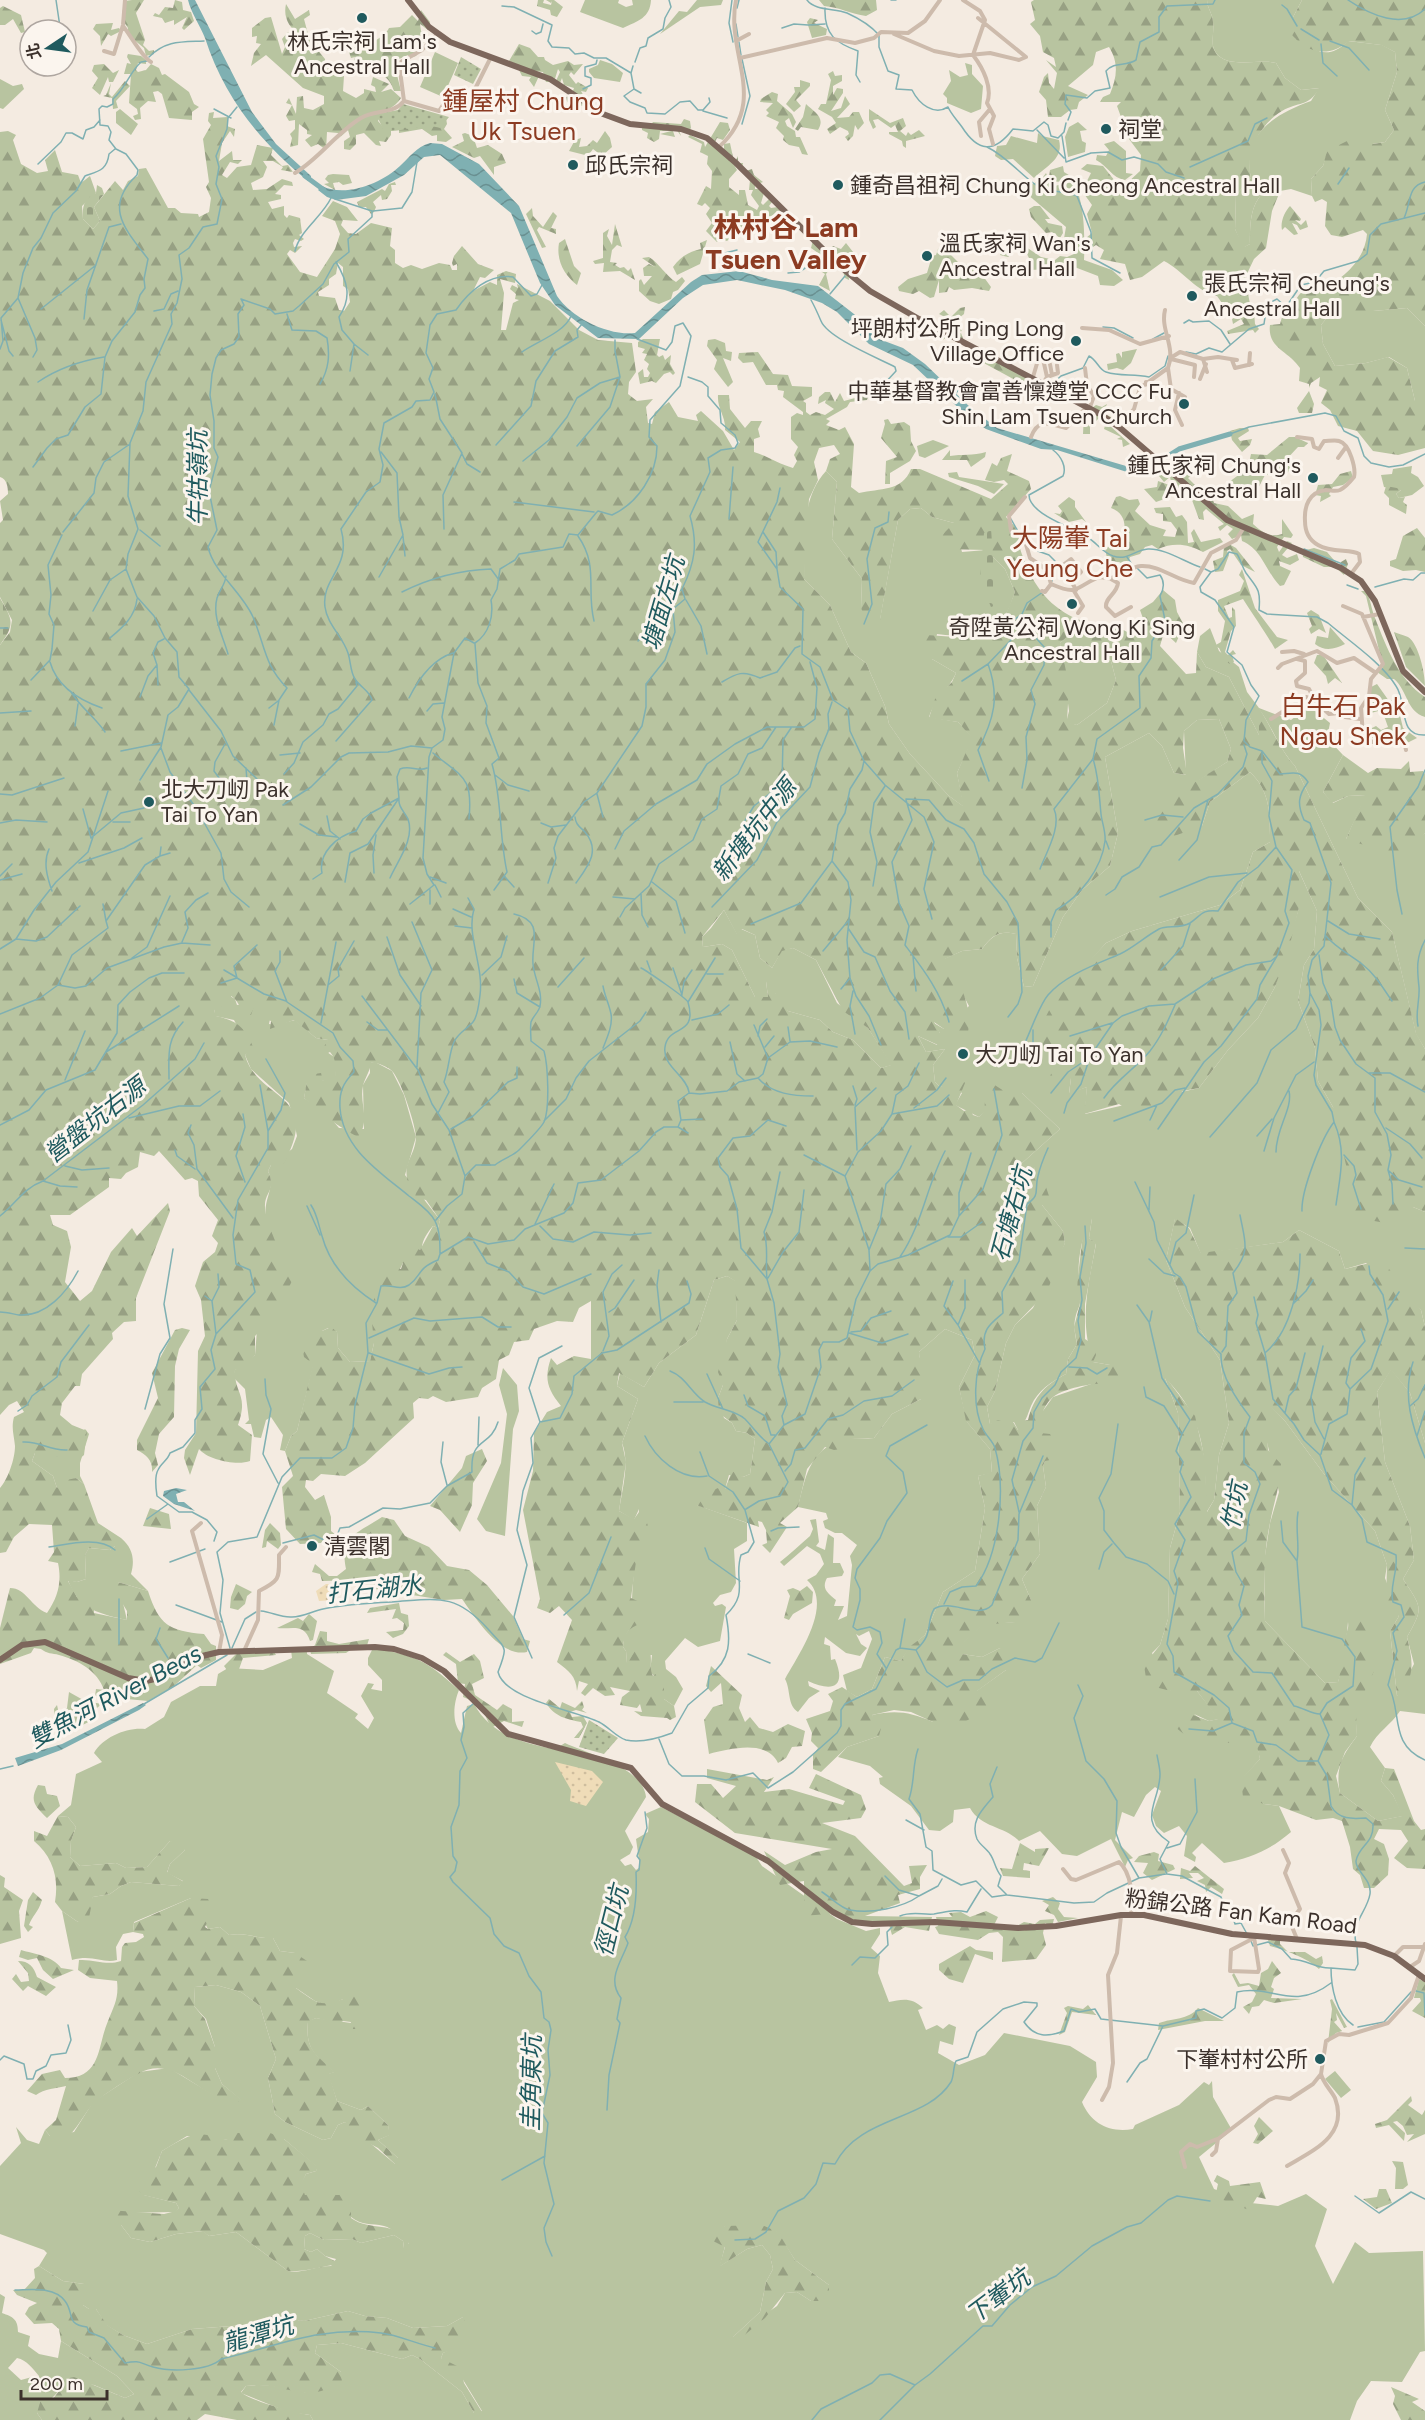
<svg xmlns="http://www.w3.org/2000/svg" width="1425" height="2420" viewBox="0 0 1425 2420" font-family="Figtree,'Noto Sans TC',sans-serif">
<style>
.grass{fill:#b8c4a0;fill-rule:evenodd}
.forest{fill:url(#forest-firs);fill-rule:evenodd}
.sand{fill:url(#sand-dots)}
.cemetery{fill:url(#cemetery-stones)}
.park{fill:url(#park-dots)}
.water{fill:url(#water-waves)}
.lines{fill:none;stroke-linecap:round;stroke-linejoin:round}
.stream{stroke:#7fb0b2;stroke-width:1.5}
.river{stroke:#7fb0b2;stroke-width:5}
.minor{stroke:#cdbbac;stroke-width:4}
.major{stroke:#7d675c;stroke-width:6}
.poi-dot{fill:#1f5a5e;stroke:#fbf5ee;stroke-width:2}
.labels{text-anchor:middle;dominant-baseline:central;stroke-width:6;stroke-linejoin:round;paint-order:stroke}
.poi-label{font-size:22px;fill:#3b302b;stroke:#fbf5ee;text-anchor:start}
.street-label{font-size:22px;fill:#3b302b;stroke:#fbf5ee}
.water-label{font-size:24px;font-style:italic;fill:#1f5a5e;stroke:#fbf5ee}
.quarter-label{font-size:26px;fill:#8c3b22;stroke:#fbf5ee}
.district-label{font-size:28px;font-weight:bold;fill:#8c3b22;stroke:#fbf5ee}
</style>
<defs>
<pattern id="forest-firs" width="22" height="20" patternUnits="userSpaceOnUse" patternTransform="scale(1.5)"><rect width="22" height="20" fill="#b8c4a0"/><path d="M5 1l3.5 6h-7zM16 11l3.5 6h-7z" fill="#97a083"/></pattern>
<pattern id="sand-dots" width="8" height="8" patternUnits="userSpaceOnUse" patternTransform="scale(1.5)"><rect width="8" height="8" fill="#efdcb8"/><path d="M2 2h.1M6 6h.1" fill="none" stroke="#cebd9e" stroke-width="1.8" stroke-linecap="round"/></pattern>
<pattern id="cemetery-stones" width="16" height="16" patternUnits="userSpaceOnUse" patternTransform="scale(1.5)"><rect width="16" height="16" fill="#b8c4a0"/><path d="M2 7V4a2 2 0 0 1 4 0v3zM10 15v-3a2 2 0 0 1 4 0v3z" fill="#97a083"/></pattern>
<pattern id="park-dots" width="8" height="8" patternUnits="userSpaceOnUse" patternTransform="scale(1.5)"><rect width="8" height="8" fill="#b8c4a0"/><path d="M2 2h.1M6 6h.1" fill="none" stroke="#97a083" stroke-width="1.8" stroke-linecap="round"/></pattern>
<pattern id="water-waves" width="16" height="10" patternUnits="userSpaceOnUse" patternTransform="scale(1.5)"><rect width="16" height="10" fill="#7fb0b2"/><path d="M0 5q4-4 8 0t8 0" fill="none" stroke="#699091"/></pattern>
</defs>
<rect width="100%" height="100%" fill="#f4ebe1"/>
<path class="grass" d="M585,0h34l-1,3 8,4 7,-2 -1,-5h19c-1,18 -13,21 -28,28l-43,-16z
M697,0h26l-2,5 -21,2 -40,27 19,-23 8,1z
M1207,0h95l-10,19 3,19c22,13 32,23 53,3l34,4 13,7 2,20 -12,38 9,20 -9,12 -57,9 -5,15 -12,13 1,17 -21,-7 -11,2 -11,-3c-19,13 -19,34 -19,56l-7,4 -8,-19 1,-34 15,-17c-10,-44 24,-64 60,-77l8,-13 -18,2 -16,-12 -9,-15c-18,-5 -56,9 -63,-17 -1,-7 1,-17 0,-24 0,-8 -6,-14 -6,-22z
M435,52l23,11 -15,34 -23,-10z
M600,60l12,4 11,9 -3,9 -26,-4 -5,-6v-3l9,-4z
M965,63l7,2v9l11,12 -2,23 -10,4 -24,-10v-5l-4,-4 8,-13 -2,-11 11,7 8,-2z
M0,79l13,7 9,-2 2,5 -21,20 -3,-1z
M120,109l18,15 -7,11 -15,-12v-11z
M1078,122l9,8 -7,1 2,10 4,2 -1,9 -17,5 -3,-20 4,-10z
M1038,133l4,3 17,4c5,19 -13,26 -25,38l-21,-19 -12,1 -6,-4 2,-10 9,-1 5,-9 26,7z
M1114,141l12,10v22l7,1 -8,6c-13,-2 -17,-14 -29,-20l1,-5 9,1 3,-6 -5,-6z
M1046,173l3,8 6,5 17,-5c13,17 13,57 12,79l28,10 11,10 -9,6 -14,-1 -2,-9 -34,-13 2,11 -10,2 -3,-7 -23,1v-10l-5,-10 -10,1 -7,6 -8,-2 15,-21 4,2 1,7 21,14 14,3 5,-4 7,1 7,-3 -11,-10 3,-17 -39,-33 -4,-14 7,5 11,-5z
M1340,302l33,9 34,-3 18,18v75h-10l-8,-33 -18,-11 -23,6 -31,3 -12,-22 -2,-19z
M1137,349l-6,14 -8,7 -6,-2 -9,2 -1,-6 10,-2 -1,-8 3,-1 3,5v-6z
M933,440l16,6 -24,12 -6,-2 -2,-10z
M1412,466l-1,7 7,4 6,9 -12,9 -13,3 -3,-4 5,-4 -17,-3 -3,-12 11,-1 1,-5z
M826,471l11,11 -5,57 30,40 -1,29 19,11 18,-99 12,-11 11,-1 11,9 22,6 8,29 24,-2 19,19 10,23c-3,7 -5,17 -10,23 -17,19 -44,23 -68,19l-5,25 24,14c-8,18 -19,22 -27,44l29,5 15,16 -16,35 7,34 -15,-11 -39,-42 -21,-30 -4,-18 -19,-43 -15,-11 -21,-47 -26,-26c1,-36 -4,-80 22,-108z
M957,472l2,5 45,7 -10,10 -16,-8 -29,-9 -1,-4z
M1330,627l15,17c-10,5 -20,8 -30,0l2,-8 11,2z
M1210,628l9,23 20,16 8,25 12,16 32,12 18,-14 21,17 -3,15 16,17 -20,37 10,11 15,-7 18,-1 -20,44 73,-1 6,-5v216l-9,-15 -24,-102 -34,-34 -63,-132c-16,-17 -22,-38 -36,-57l1,28 -31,-60 -23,-10 -9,-15 3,-16z
M1068,636l22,3 21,22 5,19 -9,23 -30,22 -11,-2 3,-12 -9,-68z
M1377,684l12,17 7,-2 7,29 14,10 -10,5 -8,-10 -26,5 -5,-4 -3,-10 7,4 4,-2 5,4 7,-3 -6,-17 -11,3 -5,-3 5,-23z
M1219,719l12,30 -4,13 -60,39 35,25 8,-24 40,-30c21,20 20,43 20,70l-17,10 -13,38 -20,15 -88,26 -26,12 -23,26 -19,81 7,28 -2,15 18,-6 -2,27 114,-26 29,-38 30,-32 17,-31 24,-79 -1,-39 19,42 -3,38 -10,16 -6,36 17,47 3,33 15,26 80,100 12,5v115l-4,-17 -55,-47 -21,6 -6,-18 -40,-21 -16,12 -82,12 -11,-26 -15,-9 -9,41 19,47 35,53 9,63 -10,32 -5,45 -8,13c-1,-56 1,-93 -41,-135l13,35 2,99 -10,36 -2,71 -8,26 -8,8 19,38h26l22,28 -10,2 -15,-7 37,28h26l3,17 -18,20 22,25 15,2 12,26c-21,18 -40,26 -67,31l-22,-20 -10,10 4,4 -1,5 -11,-6 3,-20 -8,-10 -15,7 -8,-7 -4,-11 9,-24 -6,-4 -9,8 -12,22 -12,-5 -7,28 18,18 -5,2 -3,7 -14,-28 -34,17 -15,-2 -22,-23 -21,10c-14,-15 -38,-13 -49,-33l-16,2 -1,12 -13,9 -11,-1 -18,-24 -31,-22 -1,-6 4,-1 -13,-11 -32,-9 9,-10 32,-11 -7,-21c24,-5 38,-3 61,7l73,-52 -6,-22 -18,9 -20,-3 -1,-10 22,-20 32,-2 16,-22 -9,-21 18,-25 -3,-48 9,-19 -3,-21 2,-5 -6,-28 1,-18 13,-18 47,-16 10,-16 -17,-3c-14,-42 -5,-76 3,-118l-7,-6 3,-20c-15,26 -15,55 -12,84 0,4 -3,9 -4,13 -3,11 -1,19 1,29l-9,15 -2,15c-15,8 -28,16 -35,32 -4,10 -5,16 -13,24l-4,-8 -24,2 -3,-17 8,-16 11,-48 9,-18 18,-17 32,-65 -2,-12 -21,-26 -7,-38 -3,11 -14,18 -9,1 3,-25 48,-43 -38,-36h-15l-28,24 -24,-12 7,-12 -13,-8 -9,2 -5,-5 -2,-17 12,-16 -19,3 -8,-16 19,9 3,-12 -8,-11 12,7 25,-23 -25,-47 18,-8 20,-2c10,-13 17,-19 34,-15l1,24 7,29 9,-1 30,-69 19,-27 28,-24 8,-33 -13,-76 44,-24 13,13 12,27 12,2 -2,-44 13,-11z
M724,910l13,24 4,-5 14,6 5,23 12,10 10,-18 11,-2 23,12 21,43 31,25 24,37 -11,3 -28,-28 -20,-8 -13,-12 -32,-9 -22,-30 2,16h-13l-23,-47 -10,-6 -19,3 -1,-10 9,-9z
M230,996l5,3 2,6 18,-3 15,17 -1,5 6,1 20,-5 21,18 12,2 -1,12 7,5 3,8 -2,12 -12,4 -6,-6 -6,1 -4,7 -3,15 23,16 12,14 25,1 -1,-44 7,-12v-10l5,-1 17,9 12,24 12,42 -11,38 35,45 -2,8 -5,-2c-5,6 -11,14 -11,22l-19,15 -29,57v23l-4,18 -20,1 -12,-14 -1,-16 -9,-4 -6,3 -25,100 -6,5 -6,15 -5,-1 3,-15 -12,-18 -5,3 -5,18 -7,-1 -3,-13h-6l4,-4 -4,-31 -10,-10v-9l20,-15 11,-139c-3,-17 10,-28 2,-45l3,-6 21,-16 5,-13 -4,-19 -4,-14 -38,-34 -6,-14 4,-6 -15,-29 -19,-4 -1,-7z
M727,1276l9,5 1,39 -10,19 -4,46 -5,13 6,20 8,5 4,8 11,2 8,6 -5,35 -7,3 -14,-2 -4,14 -28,16 50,18v18l-13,8 2,34 -5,9 -11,3 -7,8 2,3 7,-2 4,3 -6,34 -22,6 -13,-9 -20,23 1,8 10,8 7,12 -9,17 -10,-7 -2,-16 -12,-11 2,-17 -20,2 -5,7 -1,-13 -3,-4 1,-11 8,-10c-2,-39 6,-78 7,-117l-5,11 -15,-9c3,-21 11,-48 3,-68l16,-44 -21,-13 3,-13 24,14 15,-24 37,-28 18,-55z
M945,1329l27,11 3,15 -16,32 8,35 23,27 2,24 -14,3 7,32 -10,63 -32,21 -18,43 -16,13 -8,13 -16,-4 -13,32 -15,8 -10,-6 -4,-16 18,-7 11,-29 -3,-8 -10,5 -3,-2 5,10 6,4 -7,8 -14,-3 -21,-16 -1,7 6,2 1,14 4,-1c12,29 -3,33 -27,22l1,5 11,5 -11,7 -11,14c-11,-7 -7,-22 -13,-33 14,-25 49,-75 22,-99l9,-5 8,-11 -4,-10 -13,-8 -23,20 -4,-4c11,-9 20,-17 30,-26l3,-7 -3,-9 6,-1 3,23 -3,4 9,4 3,-16 6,4 -1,25h7l4,9 -2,4 -15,2c-6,11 1,15 9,22l-2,6h10l-6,14 9,-4 5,-51 -2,-9 7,-11 -15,-12h-7l-10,-5 -2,-7 5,-2 -2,-6 -28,-6c8,-33 13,-63 53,-68 8,-1 15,0 23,-1l18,-24 29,-15 -2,-47z
M503,1368l14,17 2,26 -6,18 -8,107 -19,-5 -9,-12 24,-56 6,-49 -8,-29z
M1391,1369l19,24 15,50v271l-25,-3c-9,14 -23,21 -30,36l15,21 -4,13 12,14 10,21 -25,5 -38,-28c-5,-25 2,-37 17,-57l-9,-114 -4,41 -6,19 -13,1 -60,-62 -1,-59 6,-39 9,-31 -14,-58v-33l20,20 39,53 51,57 12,34 -2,13 14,38 -9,15 7,65 17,-32 -7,-27c17,-30 15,-29 -4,-58l11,-19 -4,-34 -25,-64 -8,-70z
M85,1429l4,5 -9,29v13l4,8 -8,-6 -19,10 -4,-12 -21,-15 3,-8 37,-11z
M121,1538c12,10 14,22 10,36l17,17 -30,-9 9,38c-26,-6 -49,-10 -59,-40l9,2 9,-3 -1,-24 4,-7 21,2 5,-4h6z
M373,1648c44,8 53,12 86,42 -5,12 -8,32 2,43l6,-27 7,-2c16,30 48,39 81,45l10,-6c23,11 78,24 81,54l-21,34 8,16 -3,7 -10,6 5,6 6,-2 5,6 4,-3 -4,-28 12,-7 1,-13 -4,-5 16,-7 93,47 8,12 75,53 29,12 14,-3v6l-9,14 9,8 -2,17 11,29c13,-3 23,-5 34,6l-5,2 8,20 11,-5 6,4 6,-5 7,3 -3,18 -13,-4 -2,12 21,12 26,-10 19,-22 66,13 26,16 1,15 -15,25c9,22 28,31 51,27l2,-4 44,-20 25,-23 5,3 3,-4 1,16 19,33 -33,27 15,32 37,14 27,3 28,-12 21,15 -12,37 18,38 22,-42 14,11 54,-2 2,100 -5,1 -18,30 -31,-1 -14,20 -7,19h-1037l-3,-5 -22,-3 -47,-19 5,-7c22,-3 40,2 62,7l33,-21 -26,-19 2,-8 24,-2 61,16 10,-4 8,4 42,33 12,21 8,-2 -20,-33 -21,-20 2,-5 10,-5 10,-31 -16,9 -34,2 -26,-10 -22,-2 -17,-5 -44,10 -33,-5 -26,9 -53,4 -45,15 -24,-9 -17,-10 -10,-16h-7l-6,-4 1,-21 -21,-3 -24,-15 8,-13 -3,-3 -44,-16v-68l21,-23 -5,-16 11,13 12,4 6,-14 5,6 24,-4 19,-30 46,-30 30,-4 43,26 30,7 -20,-17 -7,-16v-21l-9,-28 -12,-13 1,-19 21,-2 25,7 19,14 16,53 -8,19 7,36 10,8 38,18 8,-2 7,-13 7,-3 50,42 3,-6 -20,-18 11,-5 -1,-10 -20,-19 -7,4 -24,-9 -9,-27 6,-2c-19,-17 -29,-23 -26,-51l8,-3 35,5 -8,-24 -15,7 -13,-5 -19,-13 -1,-35 -15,-2 -7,-13c-17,1 -25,-6 -44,-3l-9,-8 -12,2 -17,-31 -57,24 -1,10 -10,2 -7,13 1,13c-14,4 -24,-6 -45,0l-10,-49 16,11 15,-25 17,-3 11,-8 10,-4 48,4 4,-5 -16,-8 3,-9 15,-14 -15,-9 -23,26 -21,1 -10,-5 -36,3 -10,-9 1,-16 5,-14 -8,-10 -10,-1 13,-11 5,-31 26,-12 -8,-9c9,-16 33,-26 51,-24l19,-12 7,-15 29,-16h16l2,-12 10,-6 35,2 29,-12 -1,-8 16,-1v5l27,17 -7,22 31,21 -3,4 13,11 6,-11 -13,-22 7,-13 6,1 -3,5 11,2v-11l-14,-15v-7zM187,2136l41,4 56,-1 33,28 -1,4 -10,3 -6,11 5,11 46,5v16c11,9 20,6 33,9 8,2 18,12 25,17l-5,5 -1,-7 -9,-6 -33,8 -9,-4 -28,1 -14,-7 -5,3 -1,13 7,3 6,-3 8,7 11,3 -5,7c-14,0 -31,8 -43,5l-52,-39 -27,4 -6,-5 -27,3 -26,8 -19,-4 -10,-13 2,-12 53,-1 3,-4 -3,-5 -32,-8 18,-44zM725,2226l52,6 18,28 34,25 -18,16 -14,-9 -12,1 -8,13 -44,31 27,-25 6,-30 7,-13 -3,-14 -8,-10 -15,4 -27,17 5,-20 -11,-5z
M69,1692l16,9 17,3 -9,7 5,6 -21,11 -5,-8h-17l-1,-11 3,-4 2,9 8,-6z
M1335,2071l16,19 -10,8 -16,-19z
M1392,2161l11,1 5,23 -5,4h-8l1,-21z
M0,2294l5,3 -3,16c11,4 16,6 16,19l12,4 -2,10 11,8 19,4 3,-17 56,35 17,18 -9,4 -31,-13 -35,-5v11l-22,22 5,7h-42zM17,2358c10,2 16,11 22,18v6l-7,-5 -11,3 -13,-12z"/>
<path class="forest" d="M132,0h12l-8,13 9,27 -2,5 6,6 5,-1v4l-8,2 -2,-8 -16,-13v-7c-8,-11 -6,-15 -3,-27z
M175,0l7,2 1,8 8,2 3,9 -10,9 -2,-2 5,-11 -13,8v-5l-9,3 -3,-5 -9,-2 2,-3 4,2 6,-8 8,1z
M538,0h6l-1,3 8,2 1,-4 -1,2 -5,-3h8l9,7 -6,10 -6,-2 -1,-5 -13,-4z
M819,0h57l1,10 -11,6c-15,-2 -27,-9 -42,-10z
M1034,0h173c0,8 6,14 6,22 1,7 -1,17 0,24 7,26 45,12 63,17l9,15 16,12 19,-2c-13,20 -21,13 -38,23 -23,14 -37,42 -31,67l-15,17 -1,34 9,18 6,-3c0,-22 0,-43 19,-56l11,3 -8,20 -6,37 -12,11 -9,19 5,26 -8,9 5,3 6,-10 4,3 -3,3 1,12 4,5 -4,4 -2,-3 -25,4 -1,-3 17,-7 -3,-5 -8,5 -1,-5 8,-5 -11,-1 -12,-17c-19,-3 -35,-26 -53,-35l-22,16 -12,3 -5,-16 -25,-5 4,-9 -8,-5 -8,5 -2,-12 6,-5 -5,-19 5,-9 -10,-14 9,-18 -10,-4 6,-5 16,2 12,15 11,3 14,-13 1,-16 -12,-16 -12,-33 4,-4h-21l3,-5 7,-3c7,-17 9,-31 -1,-47l-13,5 -3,13 -25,21 20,9 -9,7 -2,7 -7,1 -9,7h-13l-2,-17 -7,-8 5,-15 4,-4 1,10 5,6 3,-16 -11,-13 10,7 -2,-9 -11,-6 -3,-16 -10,-12 5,-4 -4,-18z
M1302,0h123v326l-18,-18 -34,3 -7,6 -26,-15 -19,23 2,19 12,22 31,-3 22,-6 19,11 8,33h10v47l-27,7 -25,-4 -16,-20 -19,-5 -8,-16 -9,-7 6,-13 -8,-4 1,-9 -9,6 -2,5v-4l-10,-3 1,-13c-11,-17 -33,-20 -30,-43l10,-1 2,-7 6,-1c7,-15 12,-30 30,-31l5,5c21,-13 42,-30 44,-56l-4,-4 -21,7 -11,-2 -6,-9 2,-24 -5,-3 -7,3 -3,-6 -1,-17 12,-13 4,-15 28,-14 18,7 12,-2 9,-12 -9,-20 12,-38 -2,-20 -14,-7 -32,-4c-21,18 -44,12 -60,-10l3,-12z
M286,4l9,15 14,-9 1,5 -6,4 4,15 11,10 -3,4 9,11 1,10 16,-4 -7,8 9,3 -1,15 13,7 8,-5v-4l12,3 -1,-5 -4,-2 2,-8 16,7 -8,8 10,-3 10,9c-6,10 -19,13 -23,23l7,8 6,1v5l-5,7 -7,-1 2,5 -5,-1 -12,-12 -8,2v9l-6,6 -6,-1v-8l6,-4 -2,-7 -12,11 5,-5 -3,-3 -11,-1 -1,18 -8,-6 -7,3 -6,-7 7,-5 -5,-1v-4l-8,-6 -1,21 -8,2 2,-9 -2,-4 5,-5v-9l-6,1 -3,-5 6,-11 -6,-2 3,-5 7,16 1,-17 6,-1 1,12 9,2 11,-6v-8l-21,-8 -37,-33 -15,11 3,-13 7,-9 -5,-1 1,-7 -5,1v-9l13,-10 6,-1 11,37 3,-7 -3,-8 6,-7 7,5 -1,5 6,-6c-11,-9 -17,-18 -14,-32z
M3,6l18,9 4,17 -4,1 -8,-14 -8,6h-5v-17z
M421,10l9,12 -2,8 -8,-6 1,7 7,4 -12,21 -6,2 -2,-3 -9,4 -4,8 6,24h-7c-5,-16 -15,-19 -29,-20l-4,-4 -4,2 -5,-3 3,-9 -4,1 -2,-6 11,-16v8l3,3c8,-3 23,-12 26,-19l11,-1 12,-12 6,6z
M810,18l8,2 -4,3 13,6 -1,6 -14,3 -5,-16z
M113,23l-2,7 8,-2 2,3 -10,5 -3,-2 -7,12 -1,-10 -7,-7 3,-5z
M519,44l11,4 8,9h6l1,3 8,5 15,-4 6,4 9,-1 -9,11 -3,-3 -2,3 7,9 2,-2 10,6 -2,4 -5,-1 5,9 -3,6 -16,-4 -1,-5 5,-1 3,-8 -10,-3 -2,-7 -2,5 -4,-2 4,-9 -2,-3 -4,13h-8l-3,-10 -11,-1 7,5 -5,11 -5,-7 2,-3 -9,-1 -6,-12 -7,-3z
M128,54l13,2 5,4v4l-8,-1 -2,7 2,2 8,-2 5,-6 8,4 3,7 3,-1 24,18 5,12 5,3 -7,5v8l-23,-2 -7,-24 -4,-3 -5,1 3,10 -8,-1 -8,7 1,11 -6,1 -2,-4 5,-2 -1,-5 -8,-6 2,-29h-7l3,-11 4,1 -4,-7z
M104,64l9,9 6,-3 -6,12h-4l-1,-5 -8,18 -8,-7 6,-10 -6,-7 2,-6z
M833,71l2,5 7,-1v6l-9,5v9l4,-7 6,1v4l-12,18 10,-3 4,-12 5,8 -13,14 12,-1 4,-5h6l5,11 -6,7 -3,-5 -2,11 -5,5 -3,-4 4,-3 -1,-3 -8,-4 -10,7 -3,-5 9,-6 -4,-6 -14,-8 3,-5h5l5,-24 -3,-6z
M800,80l10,3v3l-14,14 5,6 -7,6 -8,-8 9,-12 -1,-5h6z
M125,81l5,5 -14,15 2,7 -5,1 -1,-11 -9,-2 3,-1 5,-12 -2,11 3,3z
M772,92l6,2 -1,7 15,13 4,8 -3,6 -4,-10 -4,3 2,5 8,5 1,6h4l8,18 -6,-1 -3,-7 -10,-2 -6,-5 1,-4 -8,-8 3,-6 -13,-6 3,-3 -3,-3 7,-7 -13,-1 1,-3z
M806,104c8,8 20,13 12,26l-17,-3 -3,4 -3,-2 8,-12z
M869,109l21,14 13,-5 3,8 -6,5 6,5 2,-4 3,3 8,-5 6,6 -19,5v7l-3,-2 -1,-5 -13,-7v-2h9l-3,-7 -4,3 -13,-9 -5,1 3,7 -3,2 -4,-9z
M214,112l-1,6 15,-1 -1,9 8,3 -1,8 -4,-6 -8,12 -3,18 13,-10 1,9h9l-4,4 -8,-2 -8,13 5,3 10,-11 14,-2 6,-20 16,3 -2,7 11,11 6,-1 5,7 -12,-2 2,-3 -10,-6h-10l4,6 -4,10 -12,6 2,7 14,-1 15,-10 10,3 1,4 -9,-1 -9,9 6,1v4l-13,3 4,7 12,-3v9l3,3 2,-3 11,3 2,15 -3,2 5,4 -3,2 -6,-2 -2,4 1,4 8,-1 -7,7 -5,-3 -3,4 13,18 17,5 18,-28 5,-15 -5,-13 -13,-5 11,-15 14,6 11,14 -15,-1 -2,5 7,8 8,1 15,-11 21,5 -2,18 5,4v13l8,5 8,-3 11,4 17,-6 11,2 2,5h5v-6l-4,2 -1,-3 2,-7 8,-10 16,18 16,6 -9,8 -5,-1 -7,14 17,-9 7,3v-10l9,-4 10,3 -1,9 -15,-4 4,14 -3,37h5l7,-27 6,-3 -4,-1 1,-5 -6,-5 2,-4 6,3 -1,-4 33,17 29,29 19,10 34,3 4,29 -7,10 -1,12 9,7 16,-2 -7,8 2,16 4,1 3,-12 14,-10 9,15 20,4 -2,-6 5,-4 22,20 11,19 6,-8 -15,-12c1,-14 -8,-21 -7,-35h11l1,14 15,19 6,-7h11l-4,8 2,8 -6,2v13c14,4 24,12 39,16l4,-7 -3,-6 4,-8 -7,-8v-22l6,-4 6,2v-3l-20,-15 1,-6 -6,-1 -1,-5h-11l-13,-23 -10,1 -5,-5 1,-5 19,-1 15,22 15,1 4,11 20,1v9l-9,5 3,2v9l4,3 6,-3 9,3 9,-6 -9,-6 1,-3 -8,4 1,-7 6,-5h5l5,10 5,-9 4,8 11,-3 1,-7 4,3 4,-3 5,3 -2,6 -17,2 -3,5 -21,12 4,2 -4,4 13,5 6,-3 9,17 -3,43 8,6c21,-5 43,-1 52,-24h9l71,30 17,-15 -4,-4 -10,2 -9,-2 7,-17 5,3 4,-8 11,-4 -5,17 22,10 2,8 -25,28 14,15c-3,14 2,22 7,35 12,28 33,49 63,56 20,4 26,1 44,13l11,-12 -5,-14 13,-8 10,-12 12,10 2,12 7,13 -8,18 -12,-11 -4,14 26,28 10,-1 1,-21 9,15 23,10 30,58v-27c13,20 20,40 36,58l63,132 34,34 24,101 9,16v163l-12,-5 -22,17 -39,-7 3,-12 -22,-98 -15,-26 -3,-33 -17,-47 6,-36 10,-16 3,-38 -18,-40v37l-10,40 -14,39 -17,31 -30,32 -29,38 -16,3 -40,29 -24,-16 -35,10 3,-27 -18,7 2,-16 -21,-2 13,-25 -13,4 -10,-12 1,-17 16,-31 49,-52 26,-12 88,-26 20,-15 13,-38 17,-10c0,-27 1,-50 -20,-70l-40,30 -8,24 -39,14 -4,-17 -12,-11 80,-50 4,-13 -12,-30 -22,1 -13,11 -1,17 4,27 -13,-2 -12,-27 -13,-13 -44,24 13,76 -8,33 -28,24 -19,27 -30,69 -9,1 -7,-29 -1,-24c-18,-4 -24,2 -34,15l-20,2 -17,8c16,27 29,47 22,79l-12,6 -11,-15 -10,-7 6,11 1,8 -3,4 -20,-9 8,16 19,-3 -12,16 2,17 5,5 21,-9 4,5 -9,22 8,6 6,-2 3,6 6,2 5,-5 3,-32 20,13h15l38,36 -48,43 -3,25 9,-1 14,-18 3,-12 5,3 9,27 -7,9 21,26 2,12 -18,49 -32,33 -9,18 -11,48 -8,16 3,17 8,-4 6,2 -2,-8 5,-2 11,18 1,-9 9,-1c6,-24 17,-35 38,-46l2,-15 9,-15 -3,-17 6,-23 -3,-13 1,-15 5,-42 6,-18 3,2 -3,20 7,5 -11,61v35l9,6 2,10 -3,7 17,3 7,-4 3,12 -8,12c-13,-4 -49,3 -60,13 -10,9 -12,22 -12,35l10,1 7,13 -2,12 -10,2 -2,5 3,21 -9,19 3,48 -18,25 9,21v14l-15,8 -33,3 -21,19v10l20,3 18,-9 10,5 -4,17 -29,21 13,4 1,12 -32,18 -26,-3 -22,-10 -17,-2 -22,5 9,13 -2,8 -32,11 -26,25 -8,-3v-14l5,-7 -7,-7 1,-8 -6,-14 24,-8 3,-10 -5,-7 14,-7 15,10 15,-8 13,-32 16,4 7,-13 17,-13 18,-43 32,-21 10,-63 -7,-32 14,-4 -2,-23 -24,-28 -7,-34 16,-32 -3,-15 -27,-11 -26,23v5l8,7 -6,35 -29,15 -18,24 -22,1 -5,9 -13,2 -9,-3 -18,22 -9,38 -18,16 7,4 -17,26 -8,-8 5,-2 -1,-13 -4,-8 -4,-1 1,6 -63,-22 -2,-6 24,-11 7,1 7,-18 11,6 7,-3 5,-35 -8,-6 -11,-2 -4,-8 -13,-10 -1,-15 5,-13 -5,-13 9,-33 10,-19 -2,-39 -8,-5 -13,4 -18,55 -37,28 -15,24 -25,-14 -2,13 21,13 -16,44 4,19 -7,49 15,8 8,-11 9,27 -13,12 -7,51 15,7 -1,7 -4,3v9c-13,3 -17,11 -18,23l3,4 1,12 10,-15h11c6,10 0,19 5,28l5,-4 6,4v23l10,7 2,11 -6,3 -3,-2 -26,-2 -7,-5 8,1 -2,-8 -3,4 -17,-3 2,-8 8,-6 -20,-4 5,8 -10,1 -12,-8 -8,8 -4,-3 7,-9 -9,-3 -2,10c-1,-15 -8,-20 -20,-29l15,-42 -13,-14 -9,7 -13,-5 3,-9 -17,-89 10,-39 1,-38 13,-21 14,-6c-14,-17 -17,-28 -10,-48l6,7 17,-9 17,3v-58l-12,7 -6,14 -16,-1 -23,8 -5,11 -15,2 -5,13 -10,5 -3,19 -14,9 -4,9 -32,5 -13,-6 -5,3 -9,-1 -6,5 1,15 -49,45 -20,13 -24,-2 -8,7 -7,-1 -1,7 10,13 9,-5 7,22v14l5,4 -10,1 -5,7 -21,1 -14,-15 -4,-42 11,-11 -8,-25 6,-15 6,-5 16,-67 -9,-7 -2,-11 3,-11 9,-1 2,-6 6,3 9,-4 6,5 1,16 12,14 20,-1 4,-18 -3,-31 10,-43 4,-4 16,4 2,-6h-4l1,-4 16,-11 4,2 13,-24 5,2 2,-8 -14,-20 -11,-2 1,-8 -6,-2c-10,-25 4,-28 6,-50 0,-12 -15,-58 -24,-67 -4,-4 -16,-9 -21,-8 -1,9 -6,14 -8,23 -4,18 8,34 -5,51 -18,-9 -39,-25 -54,-39l4,-23 13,-2 2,8 3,-4h9c0,-10 2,-17 -5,-25l-6,3 -4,-2 8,-13 -12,-2 -22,-18 -24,9 1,-8 -6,-2 -10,-16 -4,12c-12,-3 -11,-14 -20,-19v6l-17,8 2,6c19,4 30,11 37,31l-8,8c12,46 80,37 37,111l-4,3 -7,-4 -3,6c9,20 -4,21 -3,36 1,20 20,53 28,72l-20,40 -12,4 -2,9 -4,4v19l-12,13 -8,2c-1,24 14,24 3,55l14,10 -2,26c-13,5 -42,-1 -51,-12l-9,26 -6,-17 1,-8 11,-17 2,-82 7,-15 -4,-36 -6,-14 8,-24 12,-10 3,-9 -6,-7 6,-16 -19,-24 -1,-15 -6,-3 -7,2 -26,-29 -5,5 -14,-4 -2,15 -12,6 -5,6 -12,-1v9l-39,28h-20l3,10 14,6 4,16 -6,35 15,19 12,-10 19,-39 21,-24 5,8 31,-33 2,8 -34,87v23l-12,1 -12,11 1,6 -31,35 -2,12h-5l-13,17 -2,12 12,10 15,6 -3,24 -6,5 -43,-7 -3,8 21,15 4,12 5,-7 14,-3 8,6 14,39 23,15v8h-6l-5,4 -21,-2 -4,7 1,24 -9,3 -9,-1 9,16 17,1v15l33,7v-9l-17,-28 8,-1 30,9c11,34 21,40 56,43l7,10 5,2v14l-15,8 -4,-3 -23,21 -26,15 -53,-5 1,-7 8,1c-6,-19 -26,-30 -45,-35 -7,-2 -12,-1 -18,-6l-7,-1 -3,5 -31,11v-36l10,-40c16,0 21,19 37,25 11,-16 15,-31 11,-50l-10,-2 6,-9 -2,-27 -23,-1 -15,13 -8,15 -6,1v-65c8,-9 15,-29 15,-42 -1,-11 -4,-18 -1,-29l10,-5 -7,-11 -8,4 -9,10v-770l10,-13 2,-12 -12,-23v-74l3,-3 -3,-19 8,-7c0,-7 -1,-15 -8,-17v-345l8,-1 8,4 -3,5 8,24 16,9 11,-2 -3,-11 10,-10 7,22 16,3 3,8 9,-7 6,17 -14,13 1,13 10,10 7,-8 -6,-14 21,-26 8,9 5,-9 10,-5 1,-7 7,-1 22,40h7l6,5 17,1 1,3 10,-5 2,-14 -5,-11 3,-5 -6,-43 8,-14 -3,-4 1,-8zM338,263l5,4v19l5,3 2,13 -6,9 -5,-1 -4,-12 -16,-2 -1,-4 11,-7v-6l7,-5zM834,445l6,9 -10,5 -4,12 11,11 -5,57 30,40 -1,29 5,11 14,1 18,-100 12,-11 11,-1 11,9 22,6 -14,14 3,12 43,1 19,19 10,23 -9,22 -24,17 -26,6 -30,-2 -8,9 14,15 24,14 -4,9 -17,17 -6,19 29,4 14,16 -15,35 6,33 -14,-10 -39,-42 -21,-30 -4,-18 -19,-43 -15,-11 -21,-47 -26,-26 5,-80 9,-19 -4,-18 5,-14zM1068,636l22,4 21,21 5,19 -9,23 -30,22 -10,-3 2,-37 -9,-42zM724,910l13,25 5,-6 13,6 5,23 12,10 10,-17 11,-3 23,12 27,51 25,17 23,37 -10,3 -28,-28 -20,-8 -13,-12 -32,-9 -1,-3 4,-5 -16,-10 1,-14 -10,2 2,16h-13l-23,-47 -10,-6 -19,3 -1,-10z
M446,118l1,6 -3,5 8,9 -6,4 -9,-1v-6l-5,1 -10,-7 -23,4v-7z
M684,119l6,2 1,7 -4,5 -8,-3 2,6 -5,-7 -3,2 2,6 -15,-3 11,-3h-11l-1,8 -5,3 -7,-4 1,-5 -6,-3v-4h8l3,-4 28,2z
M720,122l8,1 2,7 -7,10 -6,-2 -2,4 9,11v-9l6,-1 3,14 3,3 2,-4v7h5l-1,6 -8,-4 3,5 -8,9v8l10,8v-5h6l3,15 9,5 2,-4 -8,-11 2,-5h-4l1,-10 -4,-9 6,-2 2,6 9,7 -8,3v4h4l5,4 -3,10 2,2 6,-6 3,3 -3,4 2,2 7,-1 8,16 -8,8 -8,-7 -3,5 -18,-3 7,-9 -13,11 -7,-1 1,-5h-3l-5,5 3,3v6l-5,5 -6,-2 -4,3 -11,-11 6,-8 -6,-9 4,-6 -5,-5 -3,3 -5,-2 9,-18 5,3 1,-18 -5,-7 1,-8 -8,-4 2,-8 -14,-7 2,-2 14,7 1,5z
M605,131l5,7 2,9 -10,9 -9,-7 -9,12 1,-6 -16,-4 6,-11 6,-2 -2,9 8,-1 6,-6 4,3z
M465,133l13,5 -3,4 2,6 11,-3 14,9 4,9 -12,4v8l-14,-19 -6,2 -22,-11 12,-6 -2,-7z
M1063,166l1,6 8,5 -4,4 -15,1 -1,-5h-3l1,-7z
M333,174l16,1 3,8 -9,2 -4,-3 -6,1 2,7 -11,-6 5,-1 -4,-4 3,-4z
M395,182l1,3h-5l1,6 -5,8 -5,1 -1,-5 -8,7 3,5 -2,5 -3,2 -5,-7h-7l-2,-5 25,-13 3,2 4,-7z
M1034,206h6l10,13h-5l3,4 14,3 1,7 -3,5 -8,-6 -6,1 -15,-16 -2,-8z
M1290,206l11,13 -1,2 -5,-1 6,5 5,-5 2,7 -8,3 -3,-5 -5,-2 6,11 -4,1 -9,-8 -3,3c-2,-8 3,-19 8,-24z
M532,208l1,8 10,11 10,-15 4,4 -6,12 5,1v5l-17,-7 -2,3 9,17 -4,1 -16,-34z
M615,224l7,23 -5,-2 -5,5 -2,12 7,1 -2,2 5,3 4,-1 4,4 3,-3 4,12 -15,-9 -17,1 1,-9 -9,1 -2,-3 10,-3v-25l6,-4 -2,7 5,9z
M565,239l9,27 7,7 -4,12c-13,-10 -21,-25 -18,-42z
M707,240l-7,24 -23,11 -4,-8c8,-11 16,-15 28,-18l-1,-6z
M813,240l16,12 4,-6 8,3 5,-6 11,14 -3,4 -4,-4 -3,3 2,20 -4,-2 -4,-13 -5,5 -12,-3 5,3 -3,4 4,17 -11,-6 6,-11 -6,-4 2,-15 -10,-7z
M943,247l18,18 -1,6 -10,5 13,-1 4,3 1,-2 -4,-2v-10l11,1 16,22 -2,4 -17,-3 -18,2 -5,-3 -2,5 -8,1v-13l-5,17 -4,1 -11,-7 -6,3 -14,-3 -1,-4 10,-8 19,-6 5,-17 4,-1 2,-6z
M649,257c11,7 17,19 27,25l6,-5 3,4 -7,9 -5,2 -2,7 -12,5 -9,-3 -11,-10v-10l2,-2 3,6 8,-9h-8l-1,-8 6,-4 6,3 -13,-9z
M965,307l-1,7 -10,8 8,9 -6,1 -5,-7 -12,-1 8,-6 -8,-4 5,-4 7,7 9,-9z
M910,319l7,3v-3c15,8 27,22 44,14l3,8 -8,1 -7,-6 -8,5 -28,-16h-6l-2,-3z
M643,339h17l-3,16 2,2 4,-2 2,5 6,-5 -1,9 5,9 -2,2 -3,-3 -6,2 -8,9 -4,-2 -12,3 -2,-11 5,-4 1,8h4l2,-4 -3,-4 2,-5 -5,-4 3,-6 -5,-1 3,-4 -7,-2v-5z
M715,339l10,4 1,8 6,1 -1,9 -8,-3 10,24 -5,5 -14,-18 3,-9 -10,-14 1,-6z
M981,357h4l42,19 -2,5 -6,1 -39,-21z
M1309,391l5,13 -2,9h-13l-2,-5z
M1107,404l-4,9 10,5 1,3 -5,4 21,19 -7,3 -1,-7 -5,-1 4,-2 -17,-8 2,-7 -7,-4 -9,9v7h-7l1,-20 12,-9 6,2z
M888,419l3,5 13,-2 6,4 1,15 5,10 -6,10 -20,12v11h-5l1,-23 11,-4 -16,-19 4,-14 -1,-4z
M1240,428h8l1,3 -11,7 2,3 12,-2 -2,6 -8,7 -10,-12 -2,-9z
M1289,437h6l13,6 -4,4h-6l-15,16 11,2 -7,8 -22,2 -11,21 -5,1 -6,-10 -12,7 -9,-2 3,-7 23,-17 3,-14 16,1z
M950,450v6c11,-2 23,0 36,-4l-1,5 -14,10 -4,-7h-25z
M1166,468l11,2 2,-2 4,7 5,-2 3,3 -3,2 11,11 -4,2 -5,-3 -5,7 -13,-8 1,9 -17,6 -12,-13 13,-2 1,-6 14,5 -2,-9 -6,5 -5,-6v-5z
M1351,471l2,7 -10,7 -10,2 -4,7 2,2 -11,6 1,-6 -6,-1 3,-10 14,-1 8,-10z
M1386,486l16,3 -6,5 3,4 6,-1 -2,5 4,3 -1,9 -17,-9v-7l-5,-5z
M1212,490h8l-7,10 1,3 14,3 14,13 12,-5 -1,10c9,8 17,14 29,10v-15l11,16 -2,3 -7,-1 -7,10 2,5 8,-11 5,2 -10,12 5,3 10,-4 2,6 -9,5 -11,-4 1,5 11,5 -7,14 -4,1c-14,-14 -18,-37 -38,-45l-1,-6 -9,4 -4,-5 5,-5 -6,-4 -7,6 -2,-4 6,-3 -18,-15 -3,3 1,8 -5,-1 -10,-27 6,7z
M1120,496l9,4 9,-1 2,5 -5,7 15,14 16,5 -3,6 12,1 2,-7 -6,-8 -8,-1v-7l-7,-1 -2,-5 16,-1 6,10 6,-2 5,7 1,21 6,-1 -3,-9 3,-4 7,13 19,-4 3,4 -20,10c-14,-8 -30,-10 -45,-3l-6,-4 -7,2 -5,7 -10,3 -3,9 -8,-4h-19l7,-4 -2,-9 6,-5 3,2 5,-1c8,-13 9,-31 -8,-37l5,-11z
M1069,497l6,4v6l11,15 -4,-3 -13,3 -15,-9 6,1 2,-3 -4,-5z
M1417,528l8,10v34l-9,-2 -13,1 -13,-5v-5l6,-2 7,-23z
M1229,544l7,4 19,24 -14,-7 -11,-16 -3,2 2,4 -6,16 -8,1 -2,-11 10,-4 1,-11z
M1314,548l13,4 13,15 1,-5 5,-3 2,5 -4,11 -9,-8h-11l-21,-10 -1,-6z
M1242,569l13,39 22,29 11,3 -13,9c-11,-19 -20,-31 -32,-50l-19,7 5,12 3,-1v-10l3,3 1,16 -5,5 -6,21 3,3 5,-5 3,4 -4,1 2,7 -4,2 -5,-3 -6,-13 -5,-2 7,-4 4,-21 -7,-10v-11l22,-9 4,-10 -5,-6z
M1361,591h5c5,9 5,17 9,27 12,30 23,61 50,79v20c-19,-6 -17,-26 -31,-38h-7l-10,-7 6,-5 -17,-71z
M1311,610l8,5 7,18 -7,-4 -8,5 -2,-5 3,-3 -5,-13z
M1394,632c4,2 10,3 14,5 11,7 17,37 17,49l-19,-19z
M1317,655h6l19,28 -7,-5 -7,6 -2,-8 -12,-13z
M1343,755l25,18 9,-5 24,1 8,-8 1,11 13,-1 2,3v59l-27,35 -25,-20 -27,-9 19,-44 -17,1 -16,7 -9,-11z
M1175,1218l14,10 12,25 82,-11 16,-12 40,21 6,18 37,-9 39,50 4,17v116l-15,-50 -19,-23 -14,22 8,70 25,64 4,34 -11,19c19,29 21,28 4,58 6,24 9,41 -10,59l-7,-65 9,-15 -13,-16 1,-35 -12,-34 -51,-57 -39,-53 -20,-19 3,48 13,14c-1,22 -7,38 -11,59 -7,32 -6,65 -5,98l60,62 13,-1c7,-23 4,-52 18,-71l7,9 10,33 1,18 -18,40 1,25 -12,16 -9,24 4,17 38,28 24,-5 -9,-21 -12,-14 4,-13 9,1 20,52 7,9 4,-1v40l-18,-1 -13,-10 14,-17 -7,-11 -22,-1 -5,10 10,5 5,15 -1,16 -14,13h-10l-4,-13 -7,-6 -3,-22 -8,-26 -9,-3 -17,2 -37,-14 -15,-2 -21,-7 -2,-18 19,-20 -4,-17c-31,-1 -62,8 -84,-19l1,-9 6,-4 30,11 9,-2 -21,-28h-26l-24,-6 -3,-20 16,-20 8,-26 2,-71 10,-36 -2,-99 -14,-38 31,41 10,44 2,52 7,-12 5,-45 10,-32 -9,-63 -35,-53 -19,-47z
M182,1328l8,2 -11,19 -4,17 -1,51 -15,17 -4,19 3,12 -6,7c1,-11 -5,-17 -15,-22v-10l21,-42 -6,-25 23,-43z
M482,1449l5,12 -14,22 -1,22 -12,27 -20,-22 -10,-4 32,-38 4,-12z
M150,1508l19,6 2,15 -28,-3z
M382,1517l12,3 11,16 24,11 18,19 22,4 18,15 26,31 10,23 7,2 -3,11c-27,6 -52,-35 -65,-53l-18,1 -51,-8 -4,3 -6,-5 -8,-1 -4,4 -10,-13 -39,1 -2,-7 -8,-2 3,-8 14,12h8l9,-7c-7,-33 12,-36 36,-52z
M270,1523l10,10 1,12 -3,4 -11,-8 -1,6 -4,1 3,-18z
M236,1584l16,8 -5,4 -2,8 -7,6 -8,-2 1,-11z
M807,1586l6,6 -1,11 -19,11 -4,6 -5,-2 6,-22 -3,-6 6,-2 7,3z
M399,1603l2,10 7,2 1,11 -6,8 -10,4 -7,-6 17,-2 1,-7 -7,-5 -5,1 4,-10 -29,4 3,-5z
M309,1614l8,7 -4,19 -3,1c-6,-19 -19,-11 -33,-13l21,-10 5,3z
M320,1631l7,1v9l12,3 30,-5 -3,10h-14l-6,4 -35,1 -1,-4 5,-5z
M274,1652l2,3 -33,3 -5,14 -9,1 -5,-7 12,-12z
M446,1652l14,10 14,-8 6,7 4,17 -12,6 3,11 22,15 6,-6 9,5v13l12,-1 -2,6 -18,-6 -13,7 -11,-24 -17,-7 2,-13 -7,-1 -2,-19 -13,-9z
M711,1666l31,29 -3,13 6,14 5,-5 9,11 14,4 15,-8 17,7 -3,15 -10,1 -6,11 -8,5c-12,-24 -48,-14 -69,-9l-5,-34 9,-13 10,-3 -2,-21 -10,9 -5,-6z
M549,1699l11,9 2,-6 13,6 7,-7 2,6 -2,3 5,3 -11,-3 -6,2 2,5 11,-1 4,7 -8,15h-5l9,-11 -2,-5c-15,-3 -26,-5 -35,-19z
M707,1769l60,11 7,-3 -10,15 25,-3 54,16 2,-4 -36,-13 7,-14 45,21 5,14 -5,9 -39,5 33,13 49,50 8,-3 -3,-17 18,-1 -7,12v12l-22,6 2,8 -35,13 67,1 -3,14 -24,-4 -13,8 -4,-14 -28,1 -22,-9 -34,3v-35l-24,4 -16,-34 21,14 31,-13 16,-3 -97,-16 -40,-31 2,-18h14l12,14 13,-12 -29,-8z
M38,1785l7,1 2,8 10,2 3,10 -13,12c-12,-12 -18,-17 -9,-33z
M58,1816l10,1 8,10 -5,14 -1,16 10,9 36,-3 10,5 21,-1 23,-26 11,1 4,8 -15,14 -3,8 17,10 -5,4 -48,-4 -10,4 -11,8 -17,3 -4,21 -11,4 -16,-11 -7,-9c4,-24 -2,-45 -21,-61v-10l13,5z
M1020,1843l15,9v-3l14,-1 -10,18 -15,-3 -1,7 7,1v7l-27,-2 -3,-8 12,1z
M1154,1852l5,2 -1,7 15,4 2,4 -23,11 -9,-7 5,-10 -14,-1 5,-6z
M1195,1866l29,23 -2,5 -11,-7 -5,5 -1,-7 -8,-4 7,-3 -6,-5h-9l4,5 -13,1 1,-11 9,3z
M0,1875l5,3 -1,9 19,13 -4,11 2,27 -21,6z
M33,1892l9,8c-4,13 -10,16 -13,25l4,2 -5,5 -4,-6 4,-26z
M1053,1897l7,6 -2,6 6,8 14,1 -20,4 -4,-7 -9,-4 4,-6 -7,-4z
M191,1898l17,1 5,11 -8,17 3,2 12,-2 9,8c18,-3 27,4 44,3l7,13 15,2 12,8 1,11 -12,8v8c28,21 25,17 57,8l9,4 -4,29h-5l-2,-7 -8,-1 -8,5 -6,-5 -13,-3 -8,4c-3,27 8,33 27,50l-6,2 8,27 24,9 7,-4 20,19 2,10 -12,5 20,18 2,6h-5l-17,-16 -25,-13 -8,-13 -7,3 -7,13 -8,2 -38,-18 -10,-8 -7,-36 8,-19 -16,-53 -19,-14 -25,-7 -21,2 -1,19 11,13 10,28v21l7,16 21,17c-37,9 -64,-51 -105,-27 -9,4 -41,25 -46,31 -10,12 -15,25 -28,35l-14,-4 -5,-6 11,-10 10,-34c-9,2 -22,3 -30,9l-9,-4 15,-17 18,-4 5,8c37,0 32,-32 43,-57 6,-15 11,-23 9,-40l-27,-3 -12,-8 1,-10c16,-1 27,6 42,1l1,-14 3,-4 11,-1 8,-5 -1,-3 -10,-2 1,-9z
M986,1911l12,6 -5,10 17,3 14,-8 11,2 5,-4 14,-1 -2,8 -7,-4 -2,10 3,12 -10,14 -34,3 1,-25 -5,-5 -9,1 -11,7 -39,-6 -4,-7 3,-1 -2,-9h16l-3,-4 12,-1 9,5z
M1275,1937l5,2v5l8,8h17l11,7 6,-3 1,7 -4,6c-12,-11 -33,-19 -49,-23l-2,-6z
M970,1946l6,4 17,2v8l-18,-6 -12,29 -14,-4 -10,-9v-6z
M21,1950c13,4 32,6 40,18l13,2 -21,9 -10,-9 -6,-12 -9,2 -9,-3z
M18,1961c11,0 16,6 19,16l19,10 -10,9 -18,-10 -5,5 -11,-12 4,-5 5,8 8,-1 -1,-8z
M1272,1961l9,12 -7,5 -3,9 3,2 -3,9 31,1 -28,4 -10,-3 -5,6 -7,1 -3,7 -6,-7 9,-5 4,-8 -7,-9 -11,2 -6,-12 2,-2 6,11 8,-1 11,3 2,-13 7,-4z
M1419,1979l6,3v36l-13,-7 9,-10 -1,-3h-6z
M1332,1999l15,28 -3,1 -8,-15 1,7 -3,2 8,9 -6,2 -8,10 4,-34 -2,-9z
M1088,2005l8,10 -24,-3 -7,20 -6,3 8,-22 -3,-5 4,-2 15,3z
M1198,2008l26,13h-19l-47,9 1,-7c14,-5 29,-3 39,-15z
M1411,2096l1,5 -4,4 14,10 3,-5v24l-18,8 7,-8 -7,1 -4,-9 -6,-5 -4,1 12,11 -1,8 -15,-16 -13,3 -1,-4 12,-4z
M1259,2117l14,14 -15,13 -5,-1 5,-9 -4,-8z
M268,2132l16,7 34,28 -2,4 -10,3 -5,11 4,10h43l3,6v17c19,14 44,2 58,24l-2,7 -3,-1 -1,-7 -9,-6 -33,8 -9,-4 -28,1 -14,-7 -5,3 -1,13 7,3 6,-3 8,7 14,7c-9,3 -43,10 -51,8l-52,-39 -27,4 -7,-5 -26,3 -26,8 -19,-4 -10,-13 -19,-8v-4l6,-3 56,4 12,-3 3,-3 -3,-5 -33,-8 -5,-5 3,-5 7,-4 -1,-9 9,-5 6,-16c29,-17 32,-21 65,-11l9,-7z
M1217,2175l12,6 1,5 30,-4 6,17 -9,-2 -8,13 -34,-13 3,-13 -4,-3z
M1379,2189h7l6,14 -16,6 -13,-10 14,-2z
M762,2225l16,7 17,28 34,25v16h-18l-14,-9 -12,1 -20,25 -24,20 -8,-1 27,-25 6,-30 7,-13 -3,-14 -8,-10 -15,4 -28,18 6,-20 -12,-6 -2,-11 14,-4z
M39,2266l24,15 21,3 5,9 -6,12 6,4h7l11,16 16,10 24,9 45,-15 53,-4 26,-9 33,5 44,-10 17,5 22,2 26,10 34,-2 16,-9 3,7 -4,23 -19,6 -2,5 20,10 3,15 18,29 -3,3 -5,-2 -12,-21 -42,-33 -8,-4 -10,4 -61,-16 -24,2 -2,8 26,19 1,11c-11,4 -24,11 -36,10 -23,-3 -36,-10 -60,-7l-5,6c9,9 55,21 69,23l3,5h-76l-32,-6 -8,6h-155l-5,-7 4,-14 11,1 7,-9v-11l15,-3 51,21 9,-4 -17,-18 -56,-35 -2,-12 -7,-6 -18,1 -9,-10 4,-7 8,-4 -20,-8 -4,-5h11l11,-12 -1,-9z
M1391,2387l28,12 -7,3 13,9v9h-24l-8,-16 2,-8z"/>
<path class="sand" d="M326,1584h11l-2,16 -16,1 -3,-10z
M555,1762l37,9 11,11 -17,24 -16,-5 1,-11z"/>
<path class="cemetery" d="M97,185l5,3 2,6 -10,13 6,14 -7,8 -10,-10c-1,-13 1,-20 13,-26z
M991,528l5,77 -5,2 -11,-26 4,-48z
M0,598c12,21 16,26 0,47z"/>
<path class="park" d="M461,57l20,12 -8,15 -19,-9z
M403,104l46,13 -9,11c-16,-5 -38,4 -56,3l-8,-17 22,-4z
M589,1720l29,18 -14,16 -25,-7z"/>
<path class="water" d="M188,0h7l57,112 24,32 35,32v4l-3,1c-48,-39 -84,-84 -103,-143 -5,-13 -14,-25 -17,-38z
M430,143l12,1 37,20 40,42 38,90c15,22 51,40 78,37l56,-51 11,-7 37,-4 33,9 46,6 36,28 25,25 24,9 22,16 46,44 26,20 129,38 32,-2 -31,8 -70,-22 -16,-1 -55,-20 -19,-13 -54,-51 -44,-21 -32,-32 -15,-9 -37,-13 -48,-10 -34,5 -20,13 -44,41 -41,-1 -43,-33 -15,-22 -29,-70 -71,-58 -16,2 -20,18 -38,21 -30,4 -9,-3 -9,-7 4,-4c24,12 60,-3 78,-20 10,-9 16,-19 30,-23z
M176,1488l11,2 -11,4 2,8h6l11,9 -21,-7 -11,-8 1,-5z
M143,1703l3,2 -7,5 -78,40 -43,16 -3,-8 47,-14z"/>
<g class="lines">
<path class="stream" d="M732,0l-3,23 4,19
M807,0c8,11 28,8 40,13 11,5 24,13 32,22v12l9,24 11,4 -3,14 16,1c7,14 22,26 36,17 3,7 9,13 14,20 16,25 32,27 51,2l20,2 11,-9 4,3 3,11 7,2 6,-6 2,-9
M891,0h5
M1348,0c22,15 55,30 77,9
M1282,5l5,4 10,17
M502,6l12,1 38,18 -4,16 4,6 17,1 6,6 9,-1 10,5h12l25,15
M737,8l2,-8
M825,8c-1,27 11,35 33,43l-2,24 4,7
M736,24l2,13
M809,25l16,-1
M782,28l12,-4 14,1
M1301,29l18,11
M46,30h4
M56,30l4,-3 -4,-27
M532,31l4,3 5,-2 2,-8
M1330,41l19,7 20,22
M739,42l2,13
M1321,44l2,19 14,13
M149,57c17,-17 33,-15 55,-16
M635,62l5,-14 6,-2 2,-8 15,-9 2,-11 6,-11 -2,-7
M633,66l-2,7 3,16 -10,7 6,6 15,6 2,5 18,1 15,-12 10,-1 8,9h5l7,-8 -1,-4
M583,89l8,-4v-7l-6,-2v-9l11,-3 1,-4
M634,89l7,4
M214,109l17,9
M703,111l24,7
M1068,120l3,-8 -6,-8 1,-9 21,3 8,-7 15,-3 -4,-17c9,-10 19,-4 30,-11l4,-18 19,-10v-15l8,-11 46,-2 2,-4
M742,124l8,-28 -8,-37
M1037,130l27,28
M1062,136l4,26 25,-9 17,-1 14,8 12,-3 24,7 8,8 18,6
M987,147c19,9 33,27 49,38 12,8 31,6 41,11l14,36 1,26 28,15
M38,164l23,-22 5,-9h6l11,6 3,-9 8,-3 6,-7
M1190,167l58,-26 7,-17 12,-6
M1338,184l11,-16
M373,211l29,-3 10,-16 5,-30
M1404,218c7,-14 3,-32 21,-36
M295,251c5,-21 27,-34 36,-53
M336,262c12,20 16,36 3,55l3,13 12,14 -4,27
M727,262l-2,-9 12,-3
M788,273l11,-1 11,-7
M830,294l15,-18
M811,300c4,7 7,14 10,21 7,17 57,37 74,46l1,4 -24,26 -6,-1
M41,309l55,-44
M154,311l10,-2 7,-15 7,-3
M287,314l5,16 24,1 11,7c3,17 2,31 -7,46
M84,319l3,-29 22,-63 12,-3
M1,320l8,31 4,5
M916,323l28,14
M1184,323l5,-3 4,2 16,-1 12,9 9,14
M1103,327l11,1 19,10
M1153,339l11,-6
M354,344l14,11
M0,349l3,-8 -2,-23 17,-20
M522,352c14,-10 43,-20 49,-36
M1186,352l10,2 13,-6 13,4 27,-23 15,-5 3,-20 10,-5 9,8 15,-22 14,-3 9,-11 34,-10 9,-7 3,-19 11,-11 44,-11
M33,357l4,-7 -2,-12 -17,-40 5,-25 10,-25 8,-10 12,-25 23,-22 9,-15c14,-5 22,-6 24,-22l6,-5
M38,382c19,-13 42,-21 66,-25
M1051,385l10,-9 22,-8 6,-12c8,4 10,14 17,16 15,5 28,1 43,5l16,-11 3,-10
M435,394l5,25 22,34 -19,42 1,34
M955,394l12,-13 6,8 8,-2 3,8 16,-4 9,7 20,-6 5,2 10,-5
M1230,434l19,-7 76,-14 11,3 8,15 14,7 6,18 7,7 18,4 14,-2 22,-11
M496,445l35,-39 5,-25 19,-30 23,-14 -1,-7 5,-6
M577,446l33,-39 10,-30
M1053,450c8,6 14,17 10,26l-34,19c0,19 43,32 58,42 9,5 15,15 26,19 15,5 21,-6 35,-7 16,-1 37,13 52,18
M462,454l5,10 13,8
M523,461l26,-21 18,-23 10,-19 23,-15 20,-6 -5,-26v-11
M33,467l14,-19 9,-9 12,-4 17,-28 16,-13 4,-37 7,-16 23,-29 5,-17 5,-7 -1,-9 4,-20c-23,-30 -45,-52 -11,-84l1,-5 -12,-16 -10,-5 -7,-9 2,-8 -3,-6 -8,-1 -1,-16 3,-3 5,1 6,-3v-5c13,-11 16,-26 28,-37l6,-1
M780,488l-3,14 -19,40 19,27 3,18 23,22 -1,45 18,13 13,33 15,10 2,21 14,30 -2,9 -12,19 -5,24 -7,12 -6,36 16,21 3,18 -4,40 3,38 6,18 13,20 12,29
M514,502l80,10
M729,519l4,-52
M1011,519l9,16
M140,530l20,16
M63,532l31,-39 2,-15 8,-16 26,-18
M763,532l13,20 1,16
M403,536l2,20
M578,536c21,30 8,53 16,85
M1026,540l9,10 14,5 6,6 -6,11 3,9
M1304,549l41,16
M1127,557l6,9
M1205,569l6,3 7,-3 11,-17 8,2c4,6 5,13 9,19 11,15 15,16 13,37l8,4 50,3 11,6c21,18 54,40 68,63 12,17 1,50 29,49
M226,576c-1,9 -6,13 -9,22 -5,19 6,38 11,56
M379,577l24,-42 -4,-18 -2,-44 -16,-21
M1347,585l11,4
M1375,587l29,-8 9,1 8,-7h4
M402,592c28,-14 58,-22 89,-23l8,11
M686,600l15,26 6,28
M93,611l17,-31 16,-11
M864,624l8,-20 -5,-45 8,-31 13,-6 1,-10
M0,628h8
M110,638c13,-11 25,-21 27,-39
M638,641l32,-43 11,-8
M475,643c14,-9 19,-27 16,-43l6,-11 3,-20 15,-9 4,-6 44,-7 6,-13 9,1 18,-22 2,-2 14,4c26,-12 45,-41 45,-69l-8,-9 1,-17 30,-34 11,-50 -8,-13 -8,3 -3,16 -6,8 -29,-11
M475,644l3,39 9,23 -1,17 13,35 -7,6c10,35 7,72 15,108l-13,18
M50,662c7,25 29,38 52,46
M157,665l1,20
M31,680l19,-20 2,-11 2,-24 -5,-11 2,-19 -3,-30 14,-30
M962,681l26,-17
M722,682c15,-9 21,-12 38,-4l17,-6 18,-24 5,-2
M189,690l32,41 12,25 24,23
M71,692c10,16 24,25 34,40
M140,697l8,-21 9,-11 -4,-12 5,-11 6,-3
M409,698c9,-18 24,-39 44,-45
M269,708l9,-7
M427,711l6,-7 11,-1
M0,713l31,-2
M274,725l5,-25 8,-12c-23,-23 -22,-43 -34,-71 -11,-25 -39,-44 -45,-70l9,-17 -8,-39 9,-34 -4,-9v-27l-4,-26 2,-21 4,-16 5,-8 13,-6 5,-7 -1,-23 6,-9 -3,-6 29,10 5,5 18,-3 6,-5 24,-22 11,-20 15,-12 -1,-13 24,-22v-6l-37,-12
M75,726l3,-22
M336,741l36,-41c-2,-9 -12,-13 -17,-21 -5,-8 -4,-17 -7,-26 -5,-16 -21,-29 -23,-46 -4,-29 27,-39 16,-78l25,-37 14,-10 3,-17 -4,-16 5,-26 28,-16 4,-6 14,-1 4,-8 -5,-13 4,-11 -7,-15 4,-28 7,-11 19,-4c13,-19 34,-37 57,-33l18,19 6,-2 5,-9
M161,748l9,24 26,36 25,45 3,26 7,13 18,15
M121,751l40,-8
M1262,751l18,23c14,-1 20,-4 28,8 -10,14 -11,22 -4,38l6,3 21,60 -7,63 -12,14 -4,16 2,17 9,17 2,15 -7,50 2,10 16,27 2,10c-13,17 -33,69 -32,89
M433,753c30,25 40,23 36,66
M280,755l20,-2
M864,761l21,24 39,32 10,25 -10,47 8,30
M246,768l1,13
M284,774l10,-11 9,-21 20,-17 6,-11 9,-5 19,-23 -1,-4
M495,775l13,10 21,6
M140,780l21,-33 7,-32 10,-8 11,-18 -10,-12 -2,-25 -12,-14 -11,-22 -17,-19 -11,-28 2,-15 10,-25 -10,-33 2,-53 13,-32 3,-29 26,-58 -1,-10 6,-11 5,-24 -3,-24 10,-7 14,-21 14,-3 5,-25 -6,-15 3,-17 -3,-11 11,-27 1,-11 9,-11
M989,781l-11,-31c16,-31 22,-53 10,-86l23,-24 3,-20 8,-6 5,-11 16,-11
M222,782l-8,-11 1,-9 10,-18
M1022,788l5,-28 -1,-23 9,-33 -4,-14 13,-25 1,-17 -9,-10
M0,794l12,1 52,-17
M597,794l6,23
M906,799l23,1 17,20 18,9 10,14 10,31 23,28 11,21 4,69 -4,12 -10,13
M906,800l6,20 -20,42 7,41 10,23 -4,19c18,24 36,47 44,77
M283,805l28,-18 30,-30 8,-4 39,-1 23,-6 21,2
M83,809l8,29 30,-25 23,-5
M327,816l3,15 10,8
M575,817c1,8 4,9 10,15 16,19 3,34 -9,51
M1145,820l17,-5 21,2
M113,822h17
M0,823l16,-3 31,2
M541,823l10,4 15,-2
M300,824l19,11 18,2
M743,824l11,-18 28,-22 1,-44 8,-12
M1106,841l3,8
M49,849c-6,13 -2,28 3,42
M615,849l9,-18 32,-27 41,-24 10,-16 28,-20 32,-17h9
M160,855l1,-8
M1179,860l18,-20 11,-40
M79,863l45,-15 18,-10
M1040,869c6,-16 22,-43 14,-60l39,-50 4,-20 43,-31 -1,-32 12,-18 1,-17 13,-21 -5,-24c4,-7 5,-14 0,-21l-13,3 -10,-10
M374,873l-1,-18 3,-20
M0,876l12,-12
M430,877l16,6
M505,877l9,10
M313,879l9,-6c-4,-20 15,-37 34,-42l7,-12 8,-6 28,-15c-1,9 5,13 9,21 7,20 -10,41 -18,59
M0,880l22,-6
M345,882l5,-29 18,-9 31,-46 -2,-21 3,-8c10,-4 18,3 27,-1
M652,882l24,19 9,32
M548,883l8,-25 -2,-10 4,-12 26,-34 13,-9 45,-67 4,-19v-23l19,-24 10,-28 -2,-23 12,-10 -3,-10c13,-26 16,-45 8,-73l20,-44 -2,-14 13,-8 14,-2 3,-5 -3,-8 -14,-12 -1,-13 -12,-14v-9l-6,-5 -14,-5
M435,885l6,12
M873,886l4,-24 -7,-30 4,-29 11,-17
M641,894l1,21 6,12
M1106,895l9,-6 7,-12 17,-10 13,-20 9,-2 33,-37 24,-14 25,-27 4,-13 -3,-9
M613,897l22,2
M1160,897l49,-20 38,-4
M103,904l3,17
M410,904l24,-19 -7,-11 -4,-16 6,-101 3,-9 11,-8 2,-11 -3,-12 12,-64 11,-15 9,5
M430,904v-14
M712,907l45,-47 20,-38 33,-35 9,-34 10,-24 -1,-15 4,-12
M453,909l18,8
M1402,914l-5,-24 -7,-63 28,-40 7,-17
M620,917l5,-9 24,-22 10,-22 34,-24 9,-21 15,-10 4,-23 17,-12 10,-20 14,-6 14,-21h28l11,-8 2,-31 -7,-26
M1328,921l21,13 31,5
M412,922l20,48 -11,23 -4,74
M751,924l50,-21 31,-42
M455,926l17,2
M848,928l16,24 11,5 15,34 15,21 4,27
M1325,935c11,13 24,19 37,29 13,10 21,24 30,37
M387,937l13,38 21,31
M1051,937v-15l5,-12c24,-13 46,-42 49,-69 1,-9 -3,-18 -4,-27 -2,-19 -2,-37 -8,-55
M16,939l20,2 11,-4 33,-31
M182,942l6,-14 -3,-16 11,-12 12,-7
M257,945l-23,21 3,12 27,16 22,7
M0,949l16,-10 18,-29 22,-28 32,-30 20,-61
M280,951v11l-5,9 12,31 46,31 7,14 13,14 1,11c-11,11 -15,20 -14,36 3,41 40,64 69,88 9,7 21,15 26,25 5,10 5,22 5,32
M823,951l25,-30
M1319,955l4,28 8,19 4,25 5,13 16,24 19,14v34l12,22 4,21 -3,15 4,14 1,20
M913,956l3,35
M132,958l15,-11 23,-51
M647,961l4,11
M641,968c6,3 44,29 47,34
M673,968l9,27
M224,970l12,7
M1161,970l22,-24 7,-22
M707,974h16
M482,975l19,-18 6,-21
M514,979l3,14 23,14
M221,983l16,-5
M58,985l17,3 11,-2 21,-18 57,-21 18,-4 28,2
M328,985l11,-9 -1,-7 16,-28
M603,986c2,11 6,18 8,28 2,11 -4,24 -8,34
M558,987l26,-29
M841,989l9,-11
M853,991l-3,15 5,28
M682,994l2,-12 8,-12
M362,996l56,74 14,34 17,26 16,46 -3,18 -15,12 -11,14
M0,1014l40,-16 18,-13 14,-30 36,-27 -2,-7 39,-56 15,-9 10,-3
M692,1020l26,-6 11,-9
M367,1022l11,8h9
M321,1023l15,-81
M754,1025l14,33
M1418,1026c-3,-14 2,-25 1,-39 -2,-18 -3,-30 6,-47
M788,1027l2,14
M758,1036l2,-10 7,-7
M1070,1036l42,-13
M730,1042l7,32 8,7
M765,1047l9,-11
M1033,1047v-17
M106,1052l73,-46
M1021,1058l1,-9c8,-15 16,-42 26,-54 17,-20 49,-31 72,-41 13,-6 26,-18 39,-25 8,-4 21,0 31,-6 11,-7 11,-14 28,-12l20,-29 20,-15 18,-20
M1369,1073h21l35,19
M169,1079c0,-23 -3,-39 14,-57
M759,1079c13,15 35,17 54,17
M65,1080l20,-49
M260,1085l8,46
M853,1086l4,13 -2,6
M689,1092c-3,-17 -27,-26 -24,-45 3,-23 33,-10 23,-45l27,-44
M1051,1093l17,-21 21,-14 24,-35 9,-7 27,-10 26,-2 38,-25 33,-14 25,-4 5,-4
M1104,1098c13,-19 32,-30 46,-47 11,-14 18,-30 25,-46
M914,1108l23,-18 9,-12
M438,1113l11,-21 -5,-10c5,-13 5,-29 10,-40 4,-9 13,-13 19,-20 5,-6 6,-19 7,-27 4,-29 -14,-60 -6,-86l-6,-11
M1064,1113l3,-10 14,-19 8,-24
M243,1114l2,13 -9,29 9,26
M892,1114l45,-8 12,-11
M892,1114l4,-19 12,-9 11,-23
M129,1118l50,-12h21l20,-15
M681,1120l21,-1
M1150,1120l7,-15
M544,1121l22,-22 10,-21 13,-17 51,-40 6,-9
M1114,1121l48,-18 13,-13 10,-2
M1334,1122c13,29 6,54 2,83
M0,1125l29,-15 17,-20 49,-20 22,-37 1,-28 12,-13 19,-14 13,-5h22
M191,1125l-3,8 6,12 3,24 36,49
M678,1127l10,6
M1386,1128l24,16 12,14
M451,1129l22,-13 35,-34 9,-4v-11
M1158,1129l46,-67 17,-16 36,-47 3,-14 17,-29 12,-33 -4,-12 7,-41 -16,-23 -7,-31 3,-35 -10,-18v-12l-12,-4 -6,-6 2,-21 13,-24 -8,-11 -9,-20 -15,-13 7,-25 -19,-27 -14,-8 -1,-5 11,-15
M1257,1136l15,-17
M1210,1137l47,-54 14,-33 25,-21 13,-26 1,-10
M175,1150l2,6 18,13
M857,1150l-2,-43 21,-19
M1264,1151l10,-33 22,-43 18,-13
M1276,1152c0,-24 17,-43 13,-61
M804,1155l41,21
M1344,1155l10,11 2,9 -3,9 8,25
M65,1166l17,4 27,-2
M1389,1171l10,9 23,7
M465,1176l11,-11h19c7,-6 18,-9 24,-15 5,-5 22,-22 25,-28 6,-13 4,-57 0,-71l-13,-10c0,-5 -1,-13 0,-19 2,-6 8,-10 9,-16 3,-15 -6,-28 -7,-42 -2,-22 12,-43 -19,-50
M43,1181l17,5 17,1
M1135,1182l19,40 3,18 17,33 6,4 6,10 12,45 23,22c-1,22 16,46 29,63l-6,16v30l11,9 5,12 -11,31 -3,26 -14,11 4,20 8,14 -5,19 3,10 -14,21 6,15 19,21 19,1 22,33c10,2 17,8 26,8l9,21 -11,26 9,15 4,30c8,14 21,13 35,12l7,6c1,20 -14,21 -17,37 -1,10 16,18 14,33 -3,18 -19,28 -14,49
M311,1205c7,11 7,19 11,31 8,30 29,51 54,67
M307,1206l13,29
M1149,1210l1,-23
M0,1216c17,-13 22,-27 43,-35l100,-76 52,-46 9,-16
M959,1216v-23l12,-40
M535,1224l19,-40
M540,1226l13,13 20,3 21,-10 36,3 21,-2
M948,1237h13l21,-15
M474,1242l13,21 22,9 14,15 21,7 47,-20
M1405,1248l20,1
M869,1250l11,-27 6,-39 14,-15 11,-23
M900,1257c23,-34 26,-70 45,-106
M1149,1259l15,14 11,3
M1170,1264l6,-22 10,-9 8,-38
M659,1270l-2,15 4,37
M870,1270l-1,-20 -24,-74 13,-24 23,-21 11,-17
M768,1278l15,-26 16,-20 5,-42
M767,1279c-2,-16 2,-32 -3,-47l8,-20 8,-40
M965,1280v28l-7,17 22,39
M953,1281l-9,25 14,19
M205,1296l7,5
M1254,1297l4,18 -2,8 9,30 8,46 21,25 10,16 16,15 12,35 20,15 10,14 5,23 29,13c2,18 -7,31 -3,47l8,3 3,12 -11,16 4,18 -9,34c15,26 0,59 37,75
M1293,1304l13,-13 7,-11
M1137,1305l12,17 13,56 28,42 -8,14 -6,17 7,11 -3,10 11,25 -16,27 10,16 -11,31 4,12 -11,61 6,12 1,16 40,23 15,13 3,15
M1388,1309l11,-17
M0,1312c6,0 13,2 19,3 27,2 48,-23 59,-44
M609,1312l6,-4 19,-28
M1150,1321l2,-10
M851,1332l10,-1 10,-13 20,-7
M849,1333l33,10 26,-9
M216,1334l-4,-33 7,-14 -1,-13
M369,1338l45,-20 16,3 52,-4 16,10h13
M1323,1346l-12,51 4,25 9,17
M603,1351l6,-15 -6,-44 9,-18 10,-9
M1222,1352l4,-6 2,-40 9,-13 -4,-20c18,-22 12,-31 7,-58
M1266,1352c25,-21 34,-68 34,-98
M369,1353l60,21 20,-6 13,-1
M1413,1362c-11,33 -1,65 12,96
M1069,1367l18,1 10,6 10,-6
M670,1371c16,6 21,22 35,31 12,7 30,8 40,17 8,8 13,17 23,24
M707,1374l16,35
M265,1379l1,16 5,14 -8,45 15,29
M1144,1387l2,10 18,9 17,27
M1350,1389l21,-20 17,-48 -5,-26 -13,-21 -1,-8
M744,1395l4,11 17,10 6,19h4
M674,1402h29
M1410,1406l8,-7 7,-14
M145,1409l15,-55 10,-16 -6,-34 9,-55
M18,1411l9,-6 5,-9 25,-19 4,-15 28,-37
M1285,1413l4,-17 7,-8 9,-35
M540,1422l-11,-34 10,-30 23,-12
M1118,1424l-7,50 -12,24 5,13v19l10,13 12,14 21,7 21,17 6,13
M784,1425l-2,-9 5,-12 -9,-37 2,-13 -6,-51 -7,-24 -26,-31 -4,-39 -9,-33 -8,-9 -2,-9 15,-20 17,-2 18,-16 18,6
M645,1436c10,22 35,45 62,40
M1417,1436l8,-25
M23,1442c17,-1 27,9 44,8
M443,1442l-2,20 6,23
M478,1445l1,-28
M1321,1454l8,-30 18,-10 3,-25 -4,-6 5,-25 14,-17 -4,-12
M785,1471l6,-7 4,-14 10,-2 23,-29 15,-4 21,-14 28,-5 22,-16
M1352,1505l3,-30 10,-17
M746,1509l13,-8 21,-5 8,-14 -19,-38 15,-19 21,-11 16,-47 -2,-17 4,-8h16l8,-4 9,-39 14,-28 8,-7 30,-9 42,-20 9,-19 24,-27 19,-54 -8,-46
M1019,1512l-7,-32 11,-39 10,-13 1,-16 8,-14 13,-13 6,-13 15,-14 5,-18 -3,-19 4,-21 -2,-23 6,-34 -1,-17
M147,1519l21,-15
M1281,1521l2,21 14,19 5,66 40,12 13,18 -2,29 -26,17 -7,11
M771,1531l7,-3 21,-1
M214,1541l3,-9 -10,-12 -15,-8h-13l-22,-16c-1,-7 -3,-19 1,-26 3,-7 10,-10 12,-17l13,-6 12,-14v-13l7,-11 -2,-22 15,-18 -4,-19 5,-16 39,-42 -5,-22 -14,-6 -3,-29 5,-35 30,-52v-17l13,-21 4,-17 -19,-34
M283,1543l31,-8 10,5 12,-2 4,-10 9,-1 34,-19 17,1 30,-6 17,-17 25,-14c-2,-36 18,-24 26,-50
M49,1547c20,-3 50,-11 66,3
M705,1548l4,11 31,22
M1297,1561c3,-16 -2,-32 1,-49
M170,1562l35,-13
M1099,1569l5,-17 8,-8
M119,1599v45
M944,1604l6,-12 12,-5 14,-1c24,-32 30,-99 19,-138 -2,-7 -9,-12 -12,-19 -11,-22 -9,-58 2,-80 -4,-19 5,-25 18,-36l-1,-21 17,-31 8,-57c14,-9 7,-14 11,-28 2,-9 6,-19 10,-28
M176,1605l46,17
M261,1611c11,1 20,7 31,6 11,0 21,-6 31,-8 23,-5 46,-6 69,-7 44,-3 63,-10 96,27 19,21 20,17 10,43 7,28 77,38 101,50 10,5 17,15 27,18 14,3 33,-2 46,-7l16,-28 20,-17 1,-12c22,-16 22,-35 17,-61 24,-23 7,-35 15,-60l7,-3 6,-10 -9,-32 -12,-18 -24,-16 -9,-24
M564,1615l25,-22 22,-56
M160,1628l-4,11 12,19
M230,1648l-10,-35 3,-33 -6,-28 11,-10 29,-5 25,-60 18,-19h32l14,-10 7,-20 2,-23 13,-52 -2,-30 11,-20 4,-17c10,-2 18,5 28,-1 13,-9 7,-16 29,-25l2,-6 28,-17 20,7 26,-4 11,-11 39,-16 9,-10 5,-20 23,-3 38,-29 17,-19 8,-5h14l3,-7 -3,-19 11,-8 11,1 27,-3 12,-9 19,-4 5,-4 5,-16 22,-16 20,-1 27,6
M232,1648l13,-29 11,-7
M900,1648l5,-29
M916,1650l11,22 20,15 16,-7h16l13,-11 23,-11 20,4 7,-4 17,-35
M748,1654l22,9
M532,1658l-18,-41 13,-52 -10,-35 6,-39 10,-28 -2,-25 9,-16 20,-4 12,-24 2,-18 28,-23 15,-3 72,-47 2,-9 -4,-13
M886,1668l-9,-14 5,-11 -2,-11 -10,-5 -13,3 -4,-3 7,-27v-11l-5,-11 2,-9 23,-31 7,-17 20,-28 -4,-21 -17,-16 4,-10 37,-21
M1078,1685l5,11 -9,22 12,43 18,18 13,22 -1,32 5,14 18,31 27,-4
M144,1704l83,-49
M473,1704l-10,9 1,14 -3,13 6,18 -7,13 -1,34 -8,22 2,29 4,6 -2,9 -5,6 3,5 37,36 4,16 10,12 15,7 10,23 12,16 3,26 5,4 2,8 -3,20 2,25 -8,38 6,10 -4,40 10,41 -10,24 2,14 6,14
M1189,1729l24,2 19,-8 21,8 4,11 19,3 22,16h20
M659,1739l10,25 13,12h22l22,4 27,-7 15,15 25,-16 44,-39 4,-7v-16l4,-6 31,-15 20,-39 4,-2 16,2c19,-18 9,-25 18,-41 17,-11 44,11 58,-4l26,-65 1,-26 24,-58
M918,1749c-6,17 -3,33 -9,50l11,15 6,33 6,4 1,19 28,15 15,-4 16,16 14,-2
M1157,1755c1,6 3,13 3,19 0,28 -24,46 9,68l-9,17 7,15 15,2 39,21c3,11 11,15 14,27l6,-1 6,11
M997,1767l-7,17 3,13c-11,13 -23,24 -16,42 3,6 10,10 13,15 5,7 5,15 11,22l-3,10 9,9 67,8 20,-1 13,-9 32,-15
M0,1769l13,-3
M906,1820l18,10
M1167,1848l13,-4 17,-32 -2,-33
M885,1876l14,14 20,6 19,-10 4,-7
M822,1892c8,5 20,17 28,18 21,4 52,-2 69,-14
M900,1916c12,-5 22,-1 34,-2 13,-2 20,-5 33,-2l14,-23
M1251,1941l2,5 15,-4 14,7 9,10c18,1 25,10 40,9 0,19 5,46 22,57
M852,1965l8,-8 15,1 13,-13 -1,-13 5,-5
M1331,1968l24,2 3,-6 -1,-17
M1416,1991l8,2 1,22
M1358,2027l26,-5 27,-30
M0,2060l4,-4 20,8 3,15h6l3,-8 10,-5 5,-11 15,-2 5,-13 -3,-15
M1127,2082l13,-19 7,-4 16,-33
M607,2110l2,-35 11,-52 -3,-4 4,-21c-15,-19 1,-37 7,-55l-3,-6c11,-18 12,-43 11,-65l3,-2 1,-10 -3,-4 10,-28 -2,-16
M502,2180l43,-24
M1355,2196l24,17 32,-21 14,7
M735,2240l20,-1 11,-7 12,-21 26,-13 12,-14 7,-21 12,1c25,-49 91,-42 116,-82 3,-5 2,-15 5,-21l12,-4 9,-25 26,-23 21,-7 13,1v3l-13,16c11,16 24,15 40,9l7,-22 8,3 16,-3 6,10 62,7 33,-8v-7l8,-2 18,9 13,-10 2,-16c35,-8 56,20 94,-9
M15,2290c15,0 39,-4 50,11 10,13 0,23 22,26l2,5 15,6 21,25c16,-3 14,0 28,4 18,5 55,4 68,-8 58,-13 97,-33 160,-26 17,2 36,11 54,15
M812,2420l9,-11 51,-26 8,-8 10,-1 25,11 15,-11 53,-48h9l18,-21 22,-18 24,-11 36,-30 35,-19 14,-4 27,-23 9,-4 33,5
M880,2420l35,-35"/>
<path class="river" d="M305,176l19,14
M1157,463l22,-14 51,-15"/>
<path class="minor" d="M963,0l17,11 5,9 -12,35
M123,26c8,10 19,31 28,36
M894,34l40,17 25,5 31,-3 29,7 7,-3 -48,-39
M736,41l13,-7
M104,51l10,3 9,-29 2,-25
M973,55c10,13 20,33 14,48l7,13 -5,13 4,15
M740,58l87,-20 28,5 19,-5 7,-6 27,1 17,-12 15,-21
M404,101l35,10 7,-10 20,6 24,-48
M404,101l-5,-38 23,-13 15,-16
M981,136l-2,-14 11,-13
M719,147c51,-47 6,-92 17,-147
M295,173c25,-15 41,-40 66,-55 14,-9 32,-3 43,-17
M1082,328l27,2 31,14 29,-8
M1172,357l8,-5 23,7 15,-2 19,3
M1043,359l4,18 -4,6
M1171,359l24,6 -1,12
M1203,359l4,13
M1232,360l3,8 17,-4
M1050,364l2,11
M1249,365l1,-12
M1085,368l2,17 7,11 -4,11
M1168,368l3,21
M1033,377l5,-17
M1047,377l11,-4 -1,-8
M1200,379l6,-15
M1146,382l5,7h20l14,8
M1179,393l-4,17 7,15
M1119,427l15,-18 6,-21 28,-20c8,-22 -8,-38 -3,-58
M1031,437c8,-21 20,-12 35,-9l21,-21
M1297,437l15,2 2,8 5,2 5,-8c4,0 12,-1 15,0 11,3 17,28 15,36 -4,5 -8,10 -14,13 -5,2 -9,0 -14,0 -17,2 -22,16 -21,31 0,10 4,19 13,24 13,8 33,4 41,9l1,8 -9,12
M1338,458l8,-11
M1025,497l-16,19 2,15 14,10 5,17 17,12 4,14 -6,8 -3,-1
M1111,579l7,4c-1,11 -13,14 -12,24l9,9 16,-9
M1072,581l9,-9 -10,-13 -8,6 13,25
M1051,584c28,12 23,4 46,-6 5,-2 9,1 14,0 11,-2 18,-11 30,-12 19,-1 34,14 53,17l17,-30 25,-13 7,-11
M1074,591l9,15 -5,7
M1343,606l19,8 21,50 -12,15 -2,17 -8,12 2,27 9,7 26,-7 6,6 2,9
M1363,617l17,-3
M1282,652l12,-1 10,3
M1297,659l8,2v12l-9,8 1,5 12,3 7,13 13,12 11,-1 5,4 15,2
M1278,668l4,-4 35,-13 20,12 17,-5 22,15
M1341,713l3,-11
M1271,719l35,-22 7,2
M201,1523l-9,8 30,104 -3,17
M244,1651l14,-31 1,-29c22,-11 20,-13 20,-36l7,-8
M1283,1850l6,13 -4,10 15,36 -10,13 7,17
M1063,1869l8,10 5,1 43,-18c12,10 15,37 12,52
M1254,1936v1l5,32 -1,3 -28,-1 1,-21 23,-12
M1394,1956l9,-9h20
M1410,1967l9,-6 6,-17
M1102,2100l7,-13 4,-24 -5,-88 9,-22 4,-37
M1212,2155l4,-4 2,-12 51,-39 7,-3 14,2 23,-15 8,-10 5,-33 13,-7 10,1 39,-12 23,-25 8,-23
M1287,2166c27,-16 62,-31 48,-68 -4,-8 -12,-15 -14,-24
M1185,2167l-4,-15 9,-8 7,3 20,-8"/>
<path class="major" d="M408,0l21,27 21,15 100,37 53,35 27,10 51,5 26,9 29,25 106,105 28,23 49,28 181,95 19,13 108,93 114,48 20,13 14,20 28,70 22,21
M0,1660l22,-15 23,-3 83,36 18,3 13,-3 39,-21 21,-5 156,-5 19,2 28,9 22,13 64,63 123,34 31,36 106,57 65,51 19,10 20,2 63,-2 83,6 38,-2 65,-11h23l88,19 133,11 29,11 31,23"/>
</g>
<g class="poi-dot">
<circle cx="362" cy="18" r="6"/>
<circle cx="1106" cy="129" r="6"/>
<circle cx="573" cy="165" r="6"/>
<circle cx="838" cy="185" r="6"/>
<circle cx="927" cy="256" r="6"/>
<circle cx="1192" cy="296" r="6"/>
<circle cx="1076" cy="341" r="6"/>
<circle cx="1184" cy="404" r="6"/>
<circle cx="1313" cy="478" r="6"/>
<circle cx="1072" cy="604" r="6"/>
<circle cx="149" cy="802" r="6"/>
<circle cx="963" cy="1054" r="6"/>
<circle cx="312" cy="1546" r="6"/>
<circle cx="1320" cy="2059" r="6"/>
</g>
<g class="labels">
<g class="poi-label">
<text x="362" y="41" text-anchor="middle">林氏宗祠 Lam's<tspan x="362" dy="25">Ancestral Hall</tspan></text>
<text x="1118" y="129">祠堂</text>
<text x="585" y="165">邱氏宗祠</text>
<text x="850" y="185">鍾奇昌祖祠 Chung Ki Cheong Ancestral Hall</text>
<text x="939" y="243">溫氏家祠 Wan's<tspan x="939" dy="25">Ancestral Hall</tspan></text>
<text x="1204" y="283">張氏宗祠 Cheung's<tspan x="1204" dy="25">Ancestral Hall</tspan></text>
<text x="1064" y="328" text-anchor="end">坪朗村公所 Ping Long<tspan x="1064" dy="25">Village Office</tspan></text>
<text x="1172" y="391" text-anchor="end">中華基督教會富善懍遵堂 CCC Fu<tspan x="1172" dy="25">Shin Lam Tsuen Church</tspan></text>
<text x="1301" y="465" text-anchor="end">鍾氏家祠 Chung's<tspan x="1301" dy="25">Ancestral Hall</tspan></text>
<text x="1072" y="627" text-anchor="middle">奇陞黃公祠 Wong Ki Sing<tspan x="1072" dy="25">Ancestral Hall</tspan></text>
<text x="161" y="789">北大刀屻 Pak<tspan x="161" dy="25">Tai To Yan</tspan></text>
<text x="975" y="1054">大刀屻 Tai To Yan</text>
<text x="324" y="1546">清雲閣</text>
<text x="1308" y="2059" text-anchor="end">下輋村村公所</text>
</g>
<g class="street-label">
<text transform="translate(1241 1912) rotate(7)">粉錦公路 Fan Kam Road</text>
</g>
<g class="water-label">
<text transform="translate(197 478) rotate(-90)">牛牯嶺坑</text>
<text transform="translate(663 603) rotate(-74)">塘面左坑</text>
<text transform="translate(754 830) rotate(-52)">新塘坑中源</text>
<text transform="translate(95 1120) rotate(-38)">營盤坑右源</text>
<text transform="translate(1011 1214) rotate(-75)">石塘右坑</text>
<text transform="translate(1234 1506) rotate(-79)">竹坑</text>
<text transform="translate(374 1589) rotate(-6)">打石湖水</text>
<text transform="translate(115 1696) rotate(-28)">雙魚河 River Beas</text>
<text transform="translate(611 1921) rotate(-76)">徑口坑</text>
<text transform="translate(531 2083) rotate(-89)">圭角東坑</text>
<text transform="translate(998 2296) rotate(-37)">下輋坑</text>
<text transform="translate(258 2334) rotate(-16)">龍潭坑</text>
</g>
<g class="quarter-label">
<text x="523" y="101">鍾屋村 Chung<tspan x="523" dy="30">Uk Tsuen</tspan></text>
<text x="1070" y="538">大陽輋 Tai<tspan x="1070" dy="30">Yeung Che</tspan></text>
<text x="1343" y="706">白牛石 Pak<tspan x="1343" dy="30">Ngau Shek</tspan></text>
</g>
<g class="district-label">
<text x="786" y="227">林村谷 Lam<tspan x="786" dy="32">Tsuen Valley</tspan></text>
</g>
</g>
<g transform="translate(48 48) rotate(257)"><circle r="28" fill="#fbf5ee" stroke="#aea6a0" stroke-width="1.5"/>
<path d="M0-4.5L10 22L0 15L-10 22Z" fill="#1f5a5e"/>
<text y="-9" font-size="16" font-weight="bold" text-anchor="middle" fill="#3b302b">北</text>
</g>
<path d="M21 2390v9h86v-9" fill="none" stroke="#3b302b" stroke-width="3"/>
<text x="30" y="2390" font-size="18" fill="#3b302b" stroke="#fbf5ee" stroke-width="4.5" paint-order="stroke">200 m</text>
</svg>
